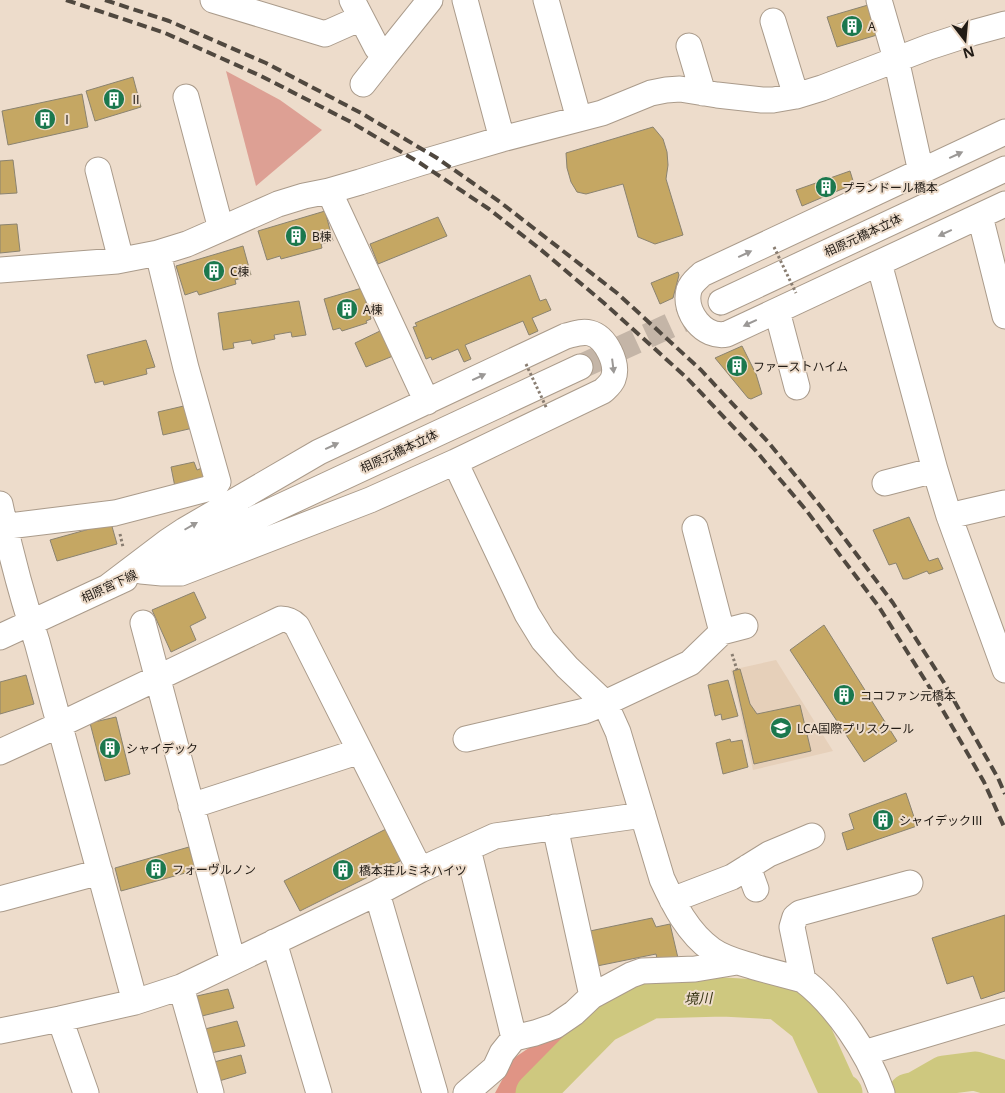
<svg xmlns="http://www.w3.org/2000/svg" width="1005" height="1093" viewBox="0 0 1005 1093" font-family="'Noto Sans','Noto Sans JP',sans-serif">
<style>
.built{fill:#e6d0ba}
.green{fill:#dda094}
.forest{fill:#e09485}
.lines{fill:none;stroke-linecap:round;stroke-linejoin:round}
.river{stroke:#cec87f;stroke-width:39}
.building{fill:#c5a763;stroke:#8b8370}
.minor-tunnel{stroke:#c4b5a7;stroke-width:25;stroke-dasharray:25 12;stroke-linecap:butt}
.minor-casing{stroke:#aa9b8b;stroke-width:27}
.path{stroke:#897d71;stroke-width:3;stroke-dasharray:2.5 2.5;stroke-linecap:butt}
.minor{stroke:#fff;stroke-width:25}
.rail{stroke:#50483f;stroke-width:4;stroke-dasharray:10 5;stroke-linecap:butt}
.path-bridge{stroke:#897d71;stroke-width:3;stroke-dasharray:2.5 2.5;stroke-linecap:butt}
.oneway{fill:#9b9896}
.labels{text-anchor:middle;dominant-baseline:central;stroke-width:4;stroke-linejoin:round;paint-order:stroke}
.poi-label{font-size:12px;fill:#211b15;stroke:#eddccb;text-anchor:start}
.street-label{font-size:12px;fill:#211b15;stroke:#eddccb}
.water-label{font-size:14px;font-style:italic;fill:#363413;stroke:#eddccb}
</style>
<rect width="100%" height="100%" fill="#eddccb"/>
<path class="built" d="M776,660l57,91 -80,19 -22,-100z"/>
<path class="green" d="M226,71l54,29 42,30 -66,56z"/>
<path class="forest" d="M702,976l36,13 -153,34 -30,31 10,28 -4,11h-66l19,-35 74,-50 73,-29z"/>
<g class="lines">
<path class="river" d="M535,1093l68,-69 49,-25 71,-2 55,3 30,24 30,66 5,3
M908,1093l8,-2 28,-16 31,-4 30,9"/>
</g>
<path class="building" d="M868,5l9,30 -40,12 -10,-30z
M133,77l8,30 -46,14 -9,-30z
M82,94l6,33 -80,18 -6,-34z
M653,127l10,12 4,13 1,13 -2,14 17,56 -28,9 -17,-7 -15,-53 -37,10 -9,-2 -6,-10 -4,-14 -1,-15z
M13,160l4,33 -17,1v-33z
M850,171l4,13 -52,22 -6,-16z
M325,211l8,30 -12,3 1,4 -41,11 -1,-3 -13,4 -9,-29z
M438,217l9,19 -69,28 -8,-20z
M17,224l3,27 -20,2v-28z
M243,246l8,29 -16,5 1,4 -37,11 -2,-4 -12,4 -9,-29z
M678,272l1,3 -6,23 -13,6 -9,-21z
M530,275l10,26 6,-2 5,11 -19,8 6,13 -9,4 -6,-14 -58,24 6,14 -7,3 -6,-13 -26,11 -1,-3 -5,2 -13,-32 4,-1 -2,-3z
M362,288l9,31 -5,2 1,2 -25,8 -2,-3 -7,2 -9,-31z
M299,301l7,34 -14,2 -1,-5 -17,3 1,4 -23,5 -1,-4 -18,3 1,5 -11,2 -5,-37z
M380,331l13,25 -27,11 -11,-24z
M146,340l9,27 -9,2 1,5 -43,11 -1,-4 -8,2 -8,-28z
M742,346l14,28 6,20 -11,5 -3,-1 -33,-40z
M188,405l5,23 -30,7 -5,-23z
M194,462l3,8 5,-2 3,11 -30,8 -4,-20z
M909,517l20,44 9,-3 5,11 -14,5 -2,-3 -20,8h-4l-7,-16 -7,2 -16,-35z
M111,523l6,21 -60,17 -7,-21z
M194,592l12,26 -16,8 6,14 -25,12 -19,-42z
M824,625l73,116 -33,21 -74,-112z
M740,669l10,35 7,10 43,-9 11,46 -57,13 -21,-93z
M26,675l8,29 -34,10v-32z
M728,680l10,36 -16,4 -1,-6 -6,2 -7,-31z
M116,717l14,57 -25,7 -15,-58z
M730,739l1,3 11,-2 6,27 -25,7 -7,-31z
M906,793l11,33 -70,24 -5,-17 12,-4 -5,-15z
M386,829l16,31 -102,51 -16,-30z
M189,847l7,23 -75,21 -6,-23z
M1005,915v76l-24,8 -8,-23 -26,8 -15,-46z
M652,918l4,9 14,-3 8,34 -20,5 -2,-9 -59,12 -7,-35z
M228,989l6,19 -32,8 -5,-20z
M237,1021l8,25 -34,7 -6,-24z
M241,1055l5,18 -27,8 -5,-19z"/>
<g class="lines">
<path class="minor-tunnel" d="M580,367l141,-65"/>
<g class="minor-casing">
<path id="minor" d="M213,0l112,34 36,-16
M352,0l25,48 8,8 45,-56
M465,0l37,139
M546,0l33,119
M879,0l17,59 25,113
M773,21l23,75
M689,46l14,47
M363,84l22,-28
M186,97l35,132
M1005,132l-303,142c-5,5 -11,9 -13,16 -6,22 15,49 38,44l278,-130
M98,170l23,90
M329,191l98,211
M980,216l25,100
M879,263l56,207 14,46 56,154
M0,270l117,-9 41,-8 29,-9 91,-40 26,-8 25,-5 31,-9 60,-19 82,-24 100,-26 49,-20 15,-3 14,-1 37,6 45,5h11l23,-4 26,-8 107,-41 43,-14 33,-9
M721,302l284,-133
M777,311l20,76
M455,462l72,152 16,26 24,27 38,36 13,29 44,147c12,26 26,54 50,71 14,10 31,13 46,18 15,4 30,8 45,12 33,25 66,74 79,113
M885,483l50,-13
M0,504c10,47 22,93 37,138l98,360
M949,516l56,-13
M0,527l115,-14 92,-24 8,-3 3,-4 -32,-114 -28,-115
M159,563l421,-196
M109,586l58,-44 18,-12 134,-78 247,-116c8,-2 16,-5 24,-3 16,4 29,31 23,46 -2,5 -6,8 -10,12l-148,71 -85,38 -189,73h-19l-21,-2
M143,623l90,339
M722,632l23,-6
M0,637l125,-58
M466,739l119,-28 20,-8 85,-40 32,-31 -27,-104
M0,752l59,-27 222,-106c7,0 11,2 16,7l123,244
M191,806l169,-55
M555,827l37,169
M468,849l46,189
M748,867l8,22
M377,893l58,200
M0,899l100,-27
M672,900l60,-23 37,-23 43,-18
M274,942l45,151
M803,980l-11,-53 3,-10 5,-4 110,-30
M181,987l30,106
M60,1019l26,74
M0,1031l60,-12 75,-17 46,-15 196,-94 43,-23 75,-34 148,-21
M864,1053l141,-42
M466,1093l29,-25 7,-15 12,-15 21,-5 20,-7 19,-13 18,-17 39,-21 11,-4 53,-2 42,-7"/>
</g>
<path class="path" d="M120,534l3,13
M732,654l5,16"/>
<use href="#minor" class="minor"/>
<path class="rail" d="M66,0l99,33 96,43 88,45 71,42 69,46 51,40 64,54 83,75 69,73 50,59 73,97 51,81 54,94 21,47
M105,0l64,21 97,42 95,50 76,45 63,44 117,91 84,77 68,73 52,64 72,96 50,78 55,97 7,16"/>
<path class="path-bridge" d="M774,247l22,46
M526,364l21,45"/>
</g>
<defs><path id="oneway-solid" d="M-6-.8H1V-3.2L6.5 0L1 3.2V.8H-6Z" transform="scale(1.25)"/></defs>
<g class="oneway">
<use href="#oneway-solid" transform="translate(956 155) rotate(-25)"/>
<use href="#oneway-solid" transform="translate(945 233) rotate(155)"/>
<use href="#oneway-solid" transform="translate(745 254) rotate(-25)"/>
<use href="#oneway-solid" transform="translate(750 323) rotate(155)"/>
<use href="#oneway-solid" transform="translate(613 366) rotate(83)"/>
<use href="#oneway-solid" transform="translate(479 377) rotate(-25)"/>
<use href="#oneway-solid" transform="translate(332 446) rotate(-25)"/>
<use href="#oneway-solid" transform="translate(191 526) rotate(-30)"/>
</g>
<defs>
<g id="building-disc" transform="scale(1.125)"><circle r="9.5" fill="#1b784e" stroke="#eddccb"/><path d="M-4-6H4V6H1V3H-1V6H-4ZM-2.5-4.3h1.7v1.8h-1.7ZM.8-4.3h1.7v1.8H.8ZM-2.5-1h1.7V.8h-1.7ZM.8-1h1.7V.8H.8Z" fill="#fff"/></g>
<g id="school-disc" transform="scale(1.125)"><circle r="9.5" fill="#1b784e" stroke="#eddccb"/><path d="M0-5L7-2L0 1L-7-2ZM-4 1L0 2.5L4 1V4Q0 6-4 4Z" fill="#fff"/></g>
</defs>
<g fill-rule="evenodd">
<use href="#building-disc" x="852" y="26"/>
<use href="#building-disc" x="114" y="99"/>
<use href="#building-disc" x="45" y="119"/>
<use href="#building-disc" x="826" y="187"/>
<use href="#building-disc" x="296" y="236"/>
<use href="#building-disc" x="214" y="271"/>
<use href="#building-disc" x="347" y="309"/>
<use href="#building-disc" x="737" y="366"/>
<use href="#building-disc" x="844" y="695"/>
<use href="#school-disc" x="781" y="728"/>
<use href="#building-disc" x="110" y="748"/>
<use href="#building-disc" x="883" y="820"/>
<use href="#building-disc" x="156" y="869"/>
<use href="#building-disc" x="343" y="870"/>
</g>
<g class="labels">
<g class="poi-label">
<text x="868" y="26">A</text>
<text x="130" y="99">Ⅱ</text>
<text x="61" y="119">Ⅰ</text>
<text x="842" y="187">プランドール橋本</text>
<text x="312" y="236">B棟</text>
<text x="230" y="271">C棟</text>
<text x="363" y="309">A棟</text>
<text x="753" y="366">ファーストハイム</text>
<text x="860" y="695">ココファン元橋本</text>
<text x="797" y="728">LCA国際プリスクール</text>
<text x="126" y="748">シャイデック</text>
<text x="899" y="820">シャイデックⅢ</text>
<text x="172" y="869">フォーヴルノン</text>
<text x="359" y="870">橋本荘ルミネハイツ</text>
</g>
<g class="street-label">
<text transform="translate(863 235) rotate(-25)">相原元橋本立体</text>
<text transform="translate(399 451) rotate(-25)">相原元橋本立体</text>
<text transform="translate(109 586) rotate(-25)">相原宮下線</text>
</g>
<g class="water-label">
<text transform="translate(698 998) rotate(-2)">境川</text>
</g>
</g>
<g transform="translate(965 40) rotate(164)" stroke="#eddccb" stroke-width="4" paint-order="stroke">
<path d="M0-4L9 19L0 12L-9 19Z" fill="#211b15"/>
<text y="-8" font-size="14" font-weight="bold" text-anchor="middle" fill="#211b15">N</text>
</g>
</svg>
